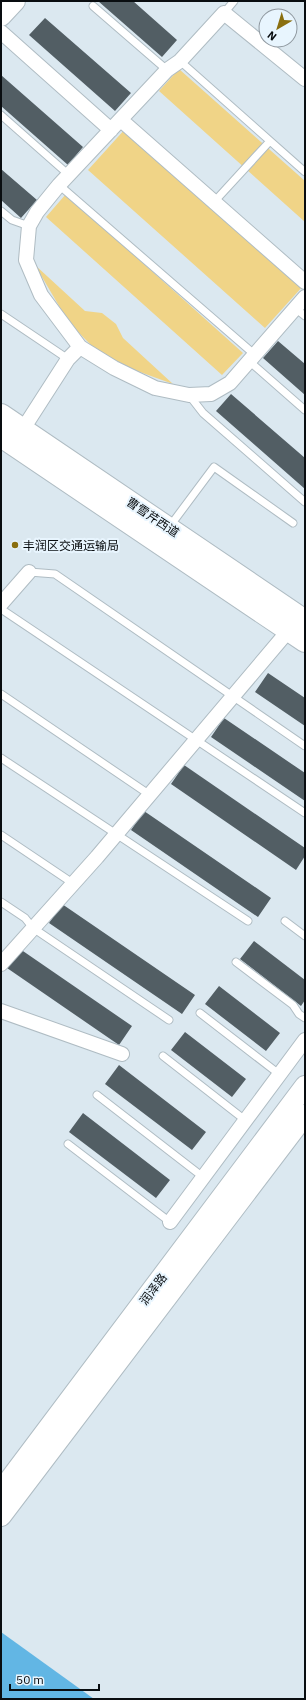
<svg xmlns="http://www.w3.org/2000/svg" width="306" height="1700" viewBox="0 0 306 1700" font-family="'IBM Plex Sans','Noto Sans SC',sans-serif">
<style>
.green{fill:#f0d487}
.water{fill:#62b6e4}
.building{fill:#525e64}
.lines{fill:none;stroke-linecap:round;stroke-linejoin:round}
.lane-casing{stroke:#afbcc3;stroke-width:9}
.street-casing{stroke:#afbcc3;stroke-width:16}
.secondary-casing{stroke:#afbcc3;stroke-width:22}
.primary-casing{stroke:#afbcc3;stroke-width:24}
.lane{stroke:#fff;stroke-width:7}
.street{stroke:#fff;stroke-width:14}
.secondary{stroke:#fff;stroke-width:20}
.primary{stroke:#fff;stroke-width:22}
.poi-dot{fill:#8a6f10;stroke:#e8f5fe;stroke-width:1.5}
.labels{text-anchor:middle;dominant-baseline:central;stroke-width:4;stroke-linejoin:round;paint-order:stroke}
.street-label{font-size:12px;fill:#090d10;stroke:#e8f5fe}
.poi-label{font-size:12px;fill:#090d10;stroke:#e8f5fe;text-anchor:start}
</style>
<rect width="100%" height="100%" fill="#dbe8f0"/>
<path class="green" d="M179,69l126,112v41l-146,-131z
M126,128l177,158 -38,42 -177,-158z
M66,194l177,159 -21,22 -176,-158z
M35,265l50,46 17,2 14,11 7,14 50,46 -55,-20 -24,-16 -25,-25z"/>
<path class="water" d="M1,1632l93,67h-93z"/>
<path class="building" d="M98,1h35l44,39 -15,17z
M45,18l86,75 -16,18 -86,-76z
M1,75l82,72 -15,18 -67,-59z
M1,169l36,31 -16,18 -20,-18z
M278,341l27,23v31l-42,-37z
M231,394l74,64v31l-89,-78z
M268,673l37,25v28l-50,-34z
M224,718l81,55v28l-94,-64z
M184,765l121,83v8l-9,14 -125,-86z
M144,811l127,87 -13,19 -127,-87z
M62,904l133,91 -13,19 -133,-91z
M254,941l51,39v20l-4,6 -61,-47z
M20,949l112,77 -13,19 -112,-77z
M219,986l61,47 -14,18 -61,-47z
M185,1032l61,47 -14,18 -61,-47z
M119,1065l87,67 -14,18 -87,-66z
M83,1113l87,67 -14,18 -87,-66z"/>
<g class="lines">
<g class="lane-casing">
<path id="lane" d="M93,6l74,64
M224,13l10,-12
M180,61l125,111
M1,115l68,60
M59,185l195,169
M214,202l56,-61
M1,211l11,9 17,6
M295,308l10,8
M1,314l67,45
M249,361l56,49
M189,395l14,18 102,89
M170,526l44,-59 79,56
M29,572l26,2 250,172
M1,609l304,204
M1,694l149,101
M1,758l247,163
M1,835l73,49
M1,902l24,16 8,10 136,92
M285,921l20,15
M236,962l57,43 6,9 6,4
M200,1013l79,61
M163,1056l82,64
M97,1095l106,82
M68,1144l102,78"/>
</g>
<g class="street-casing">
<path id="street" d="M1,32l110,98
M121,120l184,162
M80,347l-39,-52 -15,-35 3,-34 8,-14 22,-27 108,-115 13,-9 44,-48 81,66
M23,429l45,-70 12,-12 34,21 41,20 34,7 22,-1 19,-11 75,-86
M1,604l28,-32
M1,964l96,-107 192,-227
M1,1011l121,43
M170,1222l135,-182"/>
</g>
<g class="secondary-casing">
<path id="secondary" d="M1,16l14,-15
M1,1491l304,-405
M1,1516l304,-401"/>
</g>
<g class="primary-casing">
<path id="primary" d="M1,415l304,206
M1,436l304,205"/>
</g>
<use href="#lane" class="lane"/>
<use href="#street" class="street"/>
<use href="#secondary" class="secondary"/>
<use href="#primary" class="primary"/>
</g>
<circle class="poi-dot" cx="15" cy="545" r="4"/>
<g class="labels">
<g class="street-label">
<text transform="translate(153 517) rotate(34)">曹雪芹西道</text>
<text transform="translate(153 1289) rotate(-53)">润泽路</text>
</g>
<g class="poi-label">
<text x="23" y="545">丰润区交通运输局</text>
</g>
</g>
<rect width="306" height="1700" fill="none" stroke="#090d10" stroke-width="4"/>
<g transform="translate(278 28) rotate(218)"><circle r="19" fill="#e8f5fe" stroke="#8f989f"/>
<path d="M0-3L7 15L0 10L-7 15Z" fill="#8a6f10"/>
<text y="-6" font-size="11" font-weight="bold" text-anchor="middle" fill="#090d10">N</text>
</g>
<path d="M10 1684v6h89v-6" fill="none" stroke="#090d10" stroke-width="2"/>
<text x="16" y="1684" font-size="12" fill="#090d10" stroke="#e8f5fe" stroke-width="3" paint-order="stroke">50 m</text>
</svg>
